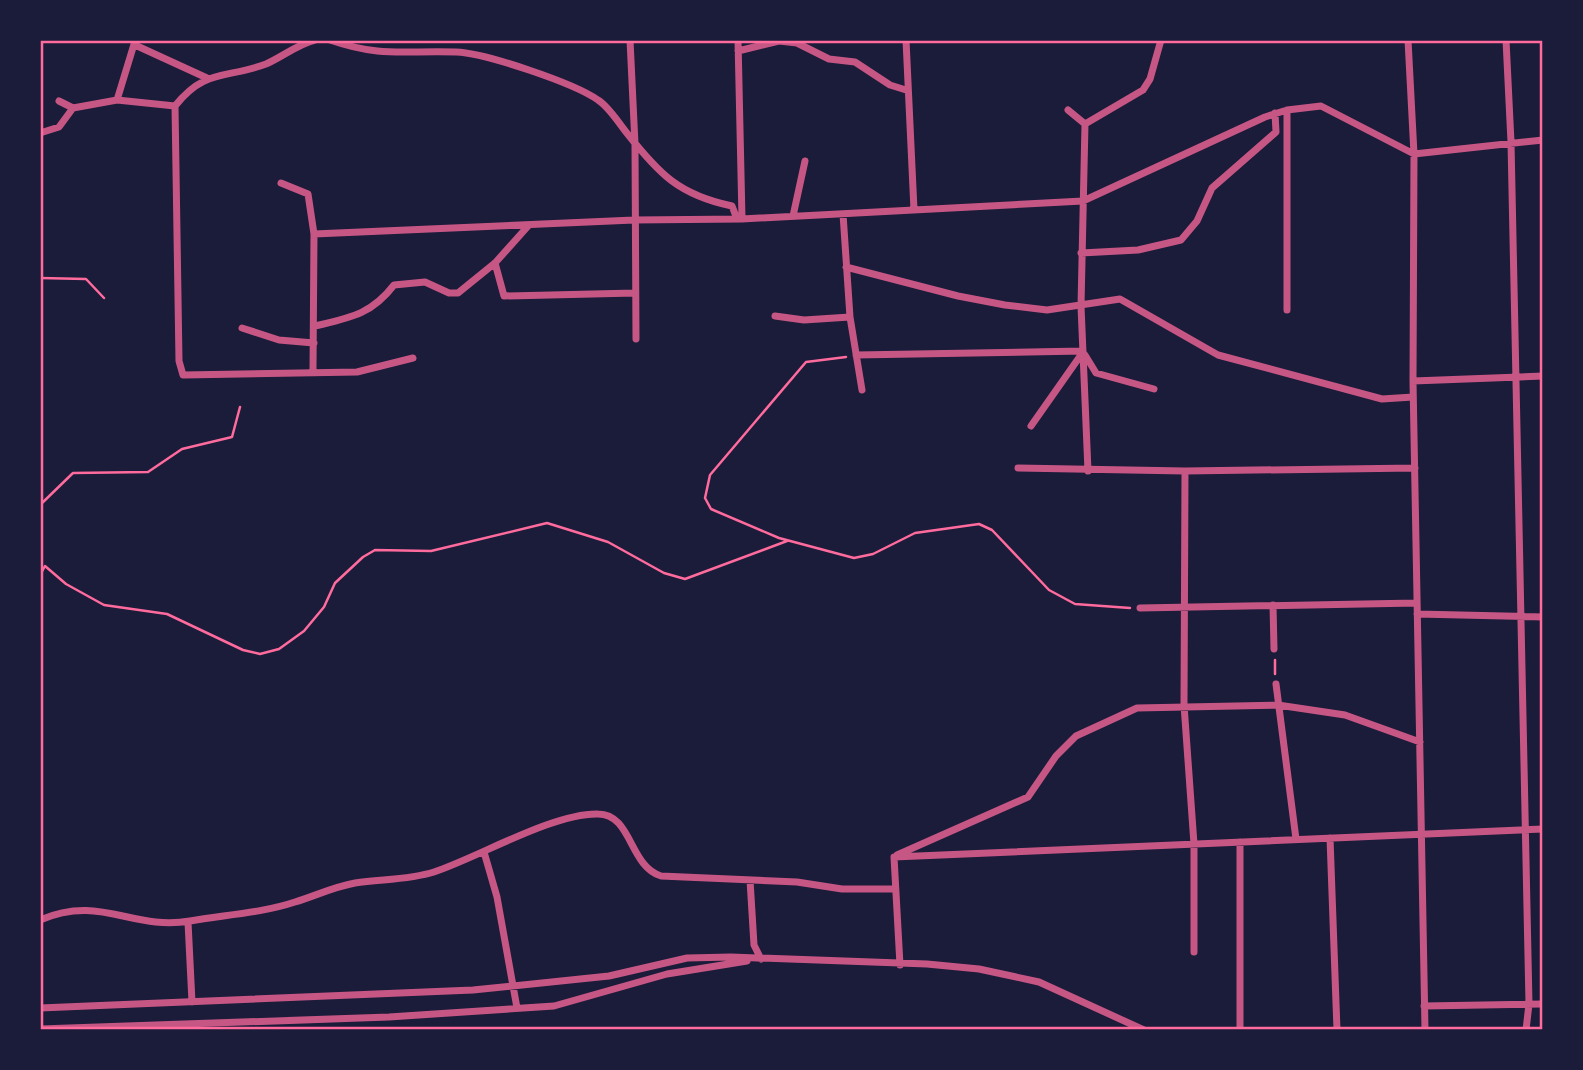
<svg xmlns="http://www.w3.org/2000/svg" width="1583" height="1070" viewBox="0 0 1583 1070" font-family="'Times New Roman',serif">
<style>
.lines{fill:none;stroke-linecap:round;stroke-linejoin:round}
.path{stroke:#ff6b9d;stroke-width:2.5}
.minor{stroke:#c65784;stroke-width:7}
.neatline{fill:none;stroke:#ff6b9d;stroke-width:2.5}
</style>
<rect width="100%" height="100%" fill="#1b1b3a"/>
<g class="lines">
<path class="path" d="M40,278l46,1 18,19
M846,357l-40,5 -96,113 -5,23 6,11 68,29 75,20 19,-4 42,-21 64,-9 13,6 57,60 26,14 55,4
M40,505l33,-32 75,-1 34,-23 50,-12 8,-30
M40,575l5,-9 21,18 38,21 63,9 76,36 17,4 19,-5 25,-18 20,-24 11,-24 28,-26 12,-7 56,1 116,-28 61,19 56,31 21,6 102,-38
M1275,660v14"/>
<path class="minor" d="M330,40c52,18 75,10 126,12 29,1 118,31 142,48 11,7 20,22 28,32 33,42 53,63 106,74l5,13
M630,40l5,104 1,195
M738,40l4,179
M906,40l8,170
M1408,40l6,114 -1,227 12,649
M1506,40l5,102 18,862 -3,26
M135,45l72,33
M738,51l41,-10 18,2 32,16 26,3 35,23 16,5
M117,100l18,-59
M59,101l14,7
M175,106l4,255 4,14 174,-3 56,-14
M175,106c30,-38 51,-27 91,-42 16,-7 32,-20 49,-24
M1068,110l17,14
M1287,110v200
M40,133l19,-6 14,-19 44,-8 58,6
M281,183l27,11 6,40 -1,136
M843,214l7,103 12,73
M793,216l12,-55
M314,234l320,-14 108,-1 341,-18 182,-84 22,-7 34,-4 93,48 129,-14
M1081,253l57,-3 43,-10 16,-19 15,-33 64,-56 -1,-19
M495,263l9,33 131,-3
M846,267l112,29 47,9 42,5 73,-11 98,56 164,44 31,-2
M775,316l29,4 46,-3
M315,326c34,-8 56,-11 79,-41l31,-3 24,11h9l37,-30 34,-38
M242,328l37,12 35,3
M856,355l227,-4
M1085,355l11,18 58,16
M1413,381l130,-5
M1031,426l52,-74
M1018,468l167,3 230,-3
M1088,471l-7,-165 4,-182 58,-34 7,-11 11,-39
M1185,471l-1,234 10,139v108
M1273,605l1,44
M1140,608l277,-5
M1417,614l126,3
M1276,684l20,155
M1330,838l7,192
M484,852l13,45 20,111
M897,855l131,-58 28,-41 20,-20 61,-28 141,-3 67,10 75,27
M894,857l649,-28
M894,857l6,108
M750,880l4,65 7,14
M40,920c61,-26 92,11 150,1 34,-6 72,-8 105,-19 20,-6 38,-15 60,-19 26,-4 54,-3 79,-11 45,-15 119,-59 164,-58 34,0 31,52 63,62l136,6 45,7h53
M188,922l4,80
M1424,1006l119,-2
M40,1008l433,-18 136,-14 78,-18 44,-1 196,7 52,5 60,13 105,48
M40,1029l349,-12 165,-11 113,-32 80,-13
M1240,1030v-188"/>
</g>
<rect width="1583" height="1070" fill="none" stroke="#1b1b3a" stroke-width="84"/>
<rect x="42" y="42" width="1499" height="986" class="neatline"/>
</svg>
